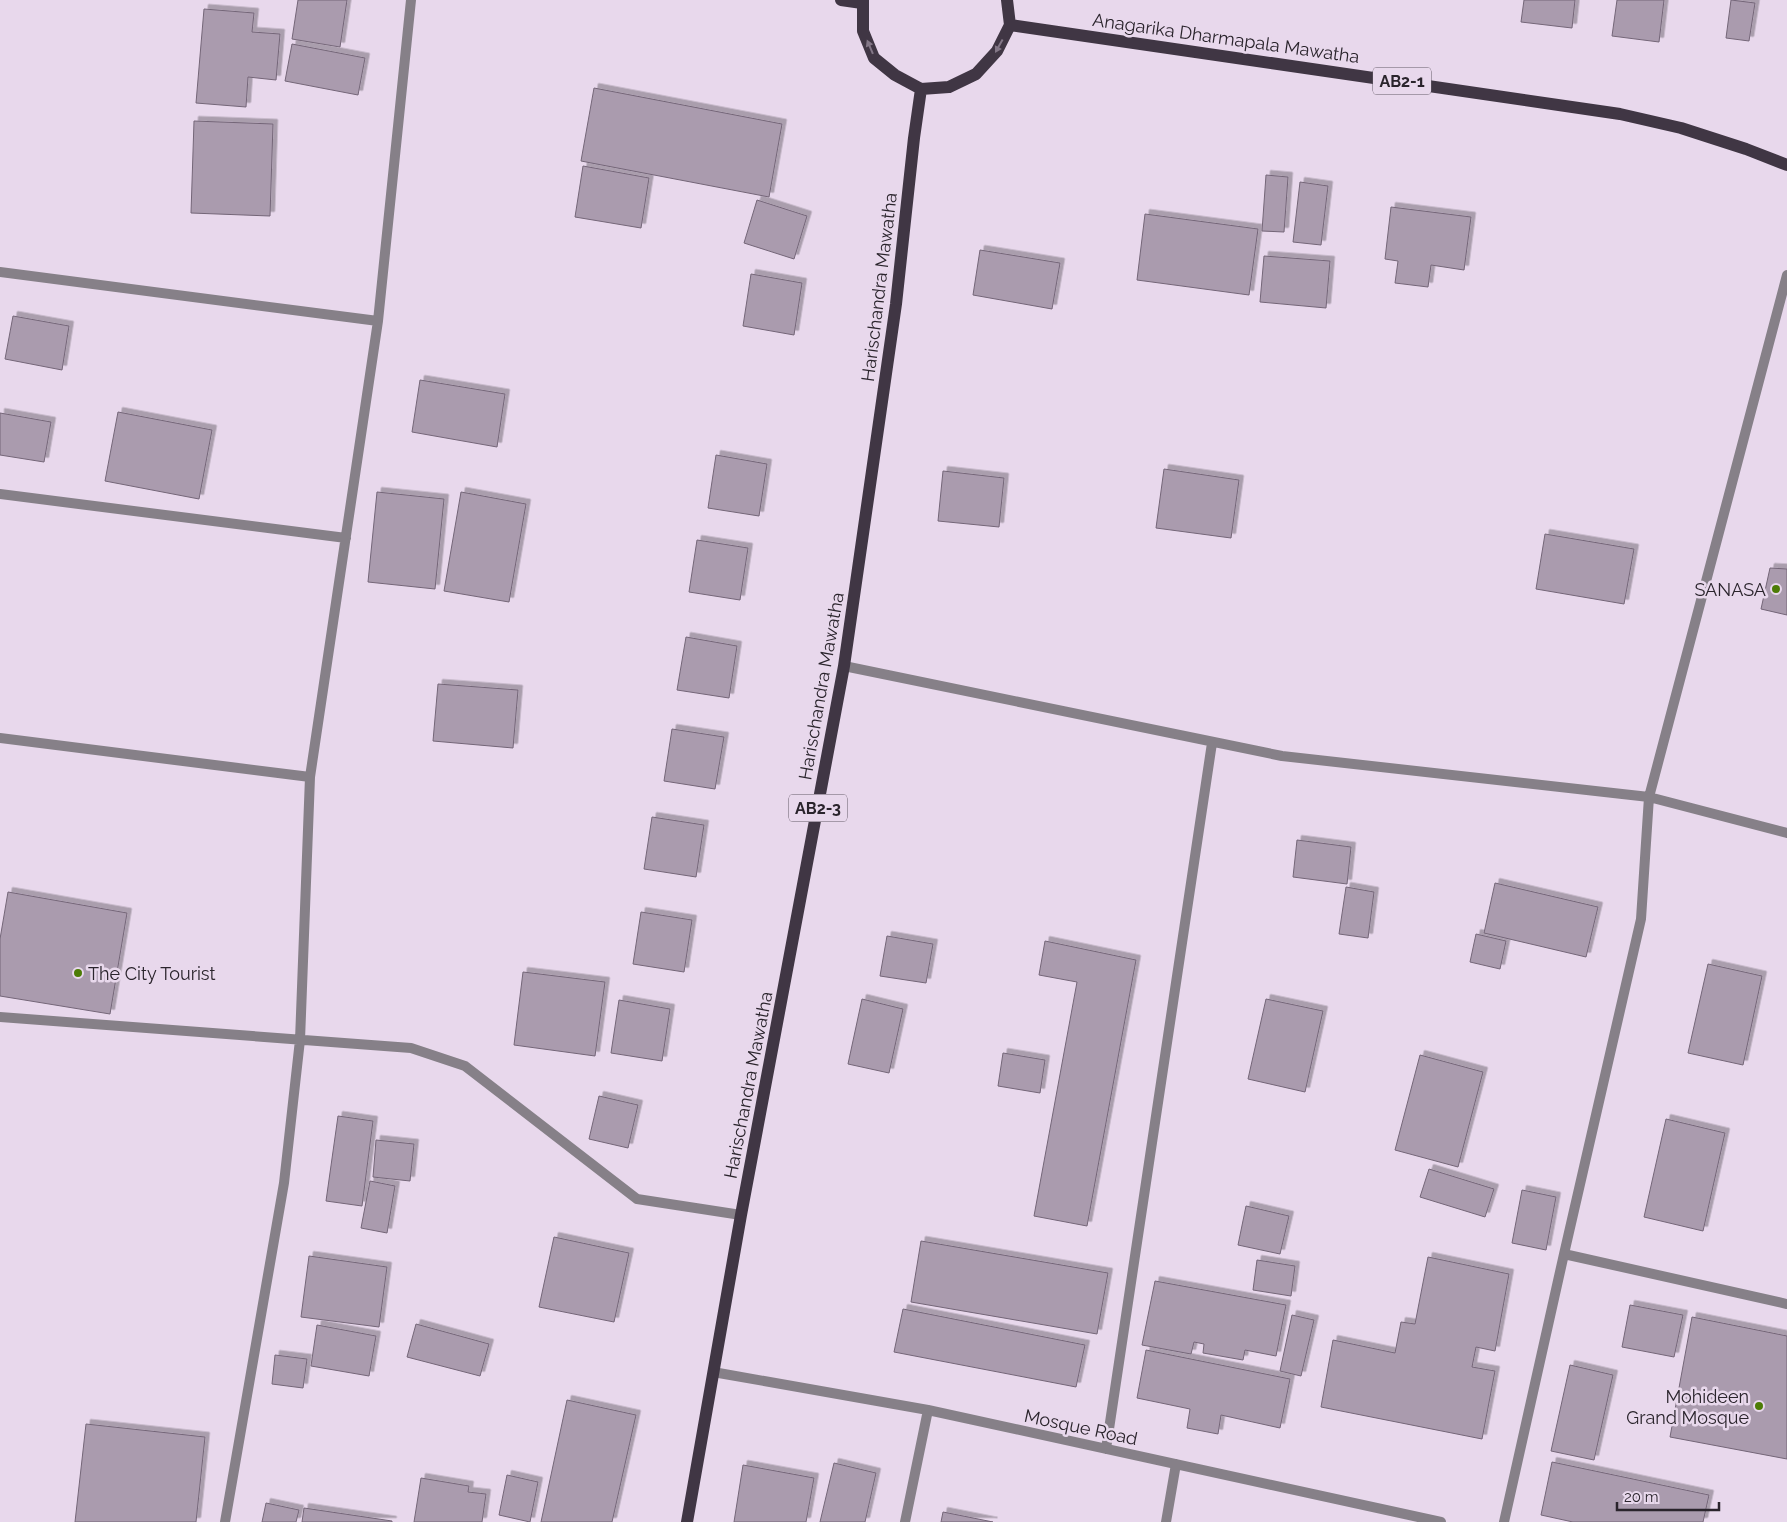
<svg xmlns="http://www.w3.org/2000/svg" width="1787" height="1522" viewBox="0 0 1787 1522" font-family="Raleway,sans-serif">
<style>
.building{fill:#aa9bae;stroke:#746678;filter:url(#shadow)}
.lines{fill:none;stroke-linecap:round;stroke-linejoin:round}
.minor{stroke:#868088;stroke-width:10}
.primary{stroke:#403644;stroke-width:12}
.oneway{fill:#837787}
.poi-dot{fill:#4c7c06;stroke:#e8d8ec;stroke-width:2}
.labels{text-anchor:middle;dominant-baseline:central;stroke-width:5;stroke-linejoin:round;paint-order:stroke}
.shield{fill:#e8d8ec;stroke:#635a66;stroke-width:1}
.shield-label{font-size:16px;font-weight:bold;fill:#2a242c}
.street-label{font-size:18px;fill:#2a242c;stroke:#e8d8ec}
.poi-label{font-size:18px;fill:#2a242c;stroke:#e8d8ec;text-anchor:end}
</style>
<defs>
<filter id="shadow"><feDropShadow dx="4.5" dy="-4.5" stdDeviation="0" flood-color="#0004"/></filter>
</defs>
<rect width="100%" height="100%" fill="#e8d8ec"/>
<path class="building" d="M298,0h49l-7,47 -48,-8z
M1524,0h51l-3,28 -51,-6z
M1617,0h47l-5,42 -47,-6z
M1731,0l24,3 -6,38 -23,-3z
M204,9l50,4 -2,19 28,2 -4,46 -28,-3 -2,30 -50,-4z
M292,44l73,14 -7,37 -73,-14z
M594,88l188,36 -13,73 -188,-36z
M194,121l79,3 -3,92 -79,-3z
M583,166l66,12 -8,50 -66,-11z
M1266,175l22,2 -4,55 -22,-1z
M1300,182l28,4 -7,59 -28,-3z
M757,200l50,16 -13,43 -50,-16z
M1391,207l80,10 -7,53 -33,-5 -3,22 -33,-4 3,-22 -13,-2z
M1145,214l113,15 -9,66 -112,-15z
M980,250l80,13 -8,46 -79,-14z
M1264,256l66,5 -4,47 -66,-6z
M751,274l51,9 -8,52 -51,-9z
M13,316l56,10 -7,44 -57,-11z
M420,380l85,14 -8,53 -85,-15z
M118,412l94,18 -13,69 -94,-18z
M0,413l51,9 -7,40 -44,-7z
M716,455l51,9 -8,52 -51,-8z
M1164,469l75,11 -8,58 -75,-10z
M943,471l61,7 -5,49 -61,-6z
M377,492l67,7 -9,90 -67,-7z
M461,492l65,12 -17,98 -65,-11z
M1545,534l89,15 -10,55 -88,-15z
M697,540l51,8 -8,52 -51,-8z
M1770,568l17,1v46l-26,-6z
M686,637l51,9 -8,52 -52,-8z
M438,684l80,6 -5,58 -80,-7z
M672,729l52,8 -9,52 -51,-8z
M652,817l52,8 -8,52 -52,-8z
M1297,840l54,7 -4,37 -54,-7z
M1495,883l103,24 -12,50 -102,-24z
M1346,887l28,5 -6,46 -29,-4z
M8,892l119,21 -17,101 -110,-18v-57z
M641,912l51,8 -8,52 -51,-8z
M1476,934l30,7 -6,28 -30,-7z
M887,936l46,8 -7,39 -46,-7z
M1045,941l91,19 -49,266 -53,-10 43,-234 -38,-7z
M1708,964l54,12 -19,89 -55,-12z
M523,972l82,10 -10,74 -81,-11z
M862,999l41,10 -14,64 -41,-9z
M1266,999l57,12 -18,81 -57,-13z
M619,1000l51,9 -8,52 -51,-8z
M1003,1053l42,7 -5,33 -42,-7z
M1420,1055l63,17 -25,95 -63,-17z
M599,1096l39,9 -10,43 -39,-9z
M338,1116l35,5 -11,85 -36,-5z
M1666,1119l59,14 -22,98 -59,-14z
M376,1140l38,4 -4,37 -37,-4z
M1429,1169l65,20 -9,28 -65,-20z
M370,1181l25,5 -8,47 -26,-5z
M1522,1190l34,7 -10,53 -34,-7z
M1246,1206l43,10 -9,38 -42,-9z
M554,1237l75,16 -15,69 -75,-15z
M921,1241l187,32 -11,61 -186,-32z
M309,1256l78,11 -8,60 -78,-10z
M1428,1257l81,17 -14,77 -19,-4 -4,20 23,4 -13,68 -161,-32 12,-67 62,13 6,-31 14,2z
M1257,1260l38,6 -4,30 -38,-6z
M1155,1281l131,24 -10,51 -31,-6 -2,10 -40,-7 1,-9 -10,-2 -3,12 -49,-9z
M1630,1305l53,10 -9,42 -52,-10z
M903,1309l182,36 -9,42 -182,-35z
M1292,1315l22,5 -13,56 -21,-5z
M1692,1317l95,19v123l-117,-22z
M416,1324l73,20 -9,32 -73,-19z
M317,1325l59,11 -7,40 -58,-10z
M1146,1350l144,29 -10,49 -59,-13 -3,19 -31,-6 3,-19 -53,-11z
M275,1355l32,4 -4,29 -31,-4z
M1570,1365l43,10 -19,85 -43,-9z
M567,1400l69,15 -24,107h-71z
M86,1424l119,13 -9,85h-121z
M1552,1462l157,33 -6,27h-130l-32,-7z
M834,1463l42,10 -11,49h-45z
M743,1465l71,13 -8,44h-72z
M507,1475l31,7 -8,40 -31,-7z
M421,1478l48,8 -1,6 18,2 -4,28h-68z
M266,1503l33,7 -3,12h-34z
M304,1508l88,13v1h-90z
M943,1512l50,10h-52z"/>
<g class="lines">
<path class="minor" d="M0,272l378,49
M1787,275l-138,522 138,36
M0,494l346,44
M844,666l438,90 367,41 -8,122 -77,335 -60,268
M0,738l310,39
M0,1017l411,31 54,18 172,133 104,16
M1564,1254l223,50
M713,1372l215,38 513,112
M1106,1449l106,-706
M225,1522l59,-339 16,-143 10,-263 68,-456 33,-321
M905,1522l23,-112
M1166,1522l10,-58"/>
<path class="primary" d="M841,0l21,3
M863,0v31l11,27 21,17 26,14 28,-2 27,-13 21,-23 13,-26 -3,-25
M1010,25l610,89 61,14 65,21 41,16
M687,1522l54,-307 103,-549 52,-362 18,-166 7,-49"/>
</g>
<defs><path id="oneway-solid" d="M-6-.8H1V-3.2L6.5 0L1 3.2V.8H-6Z" transform="scale(1.25)"/></defs>
<g class="oneway">
<use href="#oneway-solid" transform="translate(999 46) rotate(119)"/>
<use href="#oneway-solid" transform="translate(870 47) rotate(-113)"/>
</g>
<g class="poi-dot">
<circle cx="1776" cy="589" r="5"/>
<circle cx="78" cy="973" r="5"/>
<circle cx="1759" cy="1406" r="5"/>
</g>
<g class="labels">
<g class="shield">
<rect x="1373" y="67.5" width="58" height="27" rx="4"/>
<rect x="789" y="794.5" width="58" height="27" rx="4"/>
</g>
<g class="shield-label">
<text x="1402" y="81">AB2-1</text>
<text x="818" y="808">AB2-3</text>
</g>
<g class="street-label">
<text transform="translate(1226 38) rotate(8)">Anagarika Dharmapala Mawatha</text>
<text transform="translate(879 287) rotate(-83)">Harischandra Mawatha</text>
<text transform="translate(821 686) rotate(-80)">Harischandra Mawatha</text>
<text transform="translate(748 1085) rotate(-79)">Harischandra Mawatha</text>
<text transform="translate(1081 1427) rotate(12)">Mosque Road</text>
</g>
<g class="poi-label">
<text x="1766" y="589">SANASA</text>
<text x="88" y="973" text-anchor="start">The City Tourist</text>
<text x="1749" y="1396">Mohideen<tspan x="1749" dy="21">Grand Mosque</tspan></text>
</g>
</g>
<path d="M1617 1502v8h102v-8" fill="none" stroke="#2a242c" stroke-width="2.5"/>
<text x="1624" y="1502" font-size="15" fill="#2a242c" stroke="#e8d8ec" stroke-width="4" paint-order="stroke">20 m</text>
</svg>
